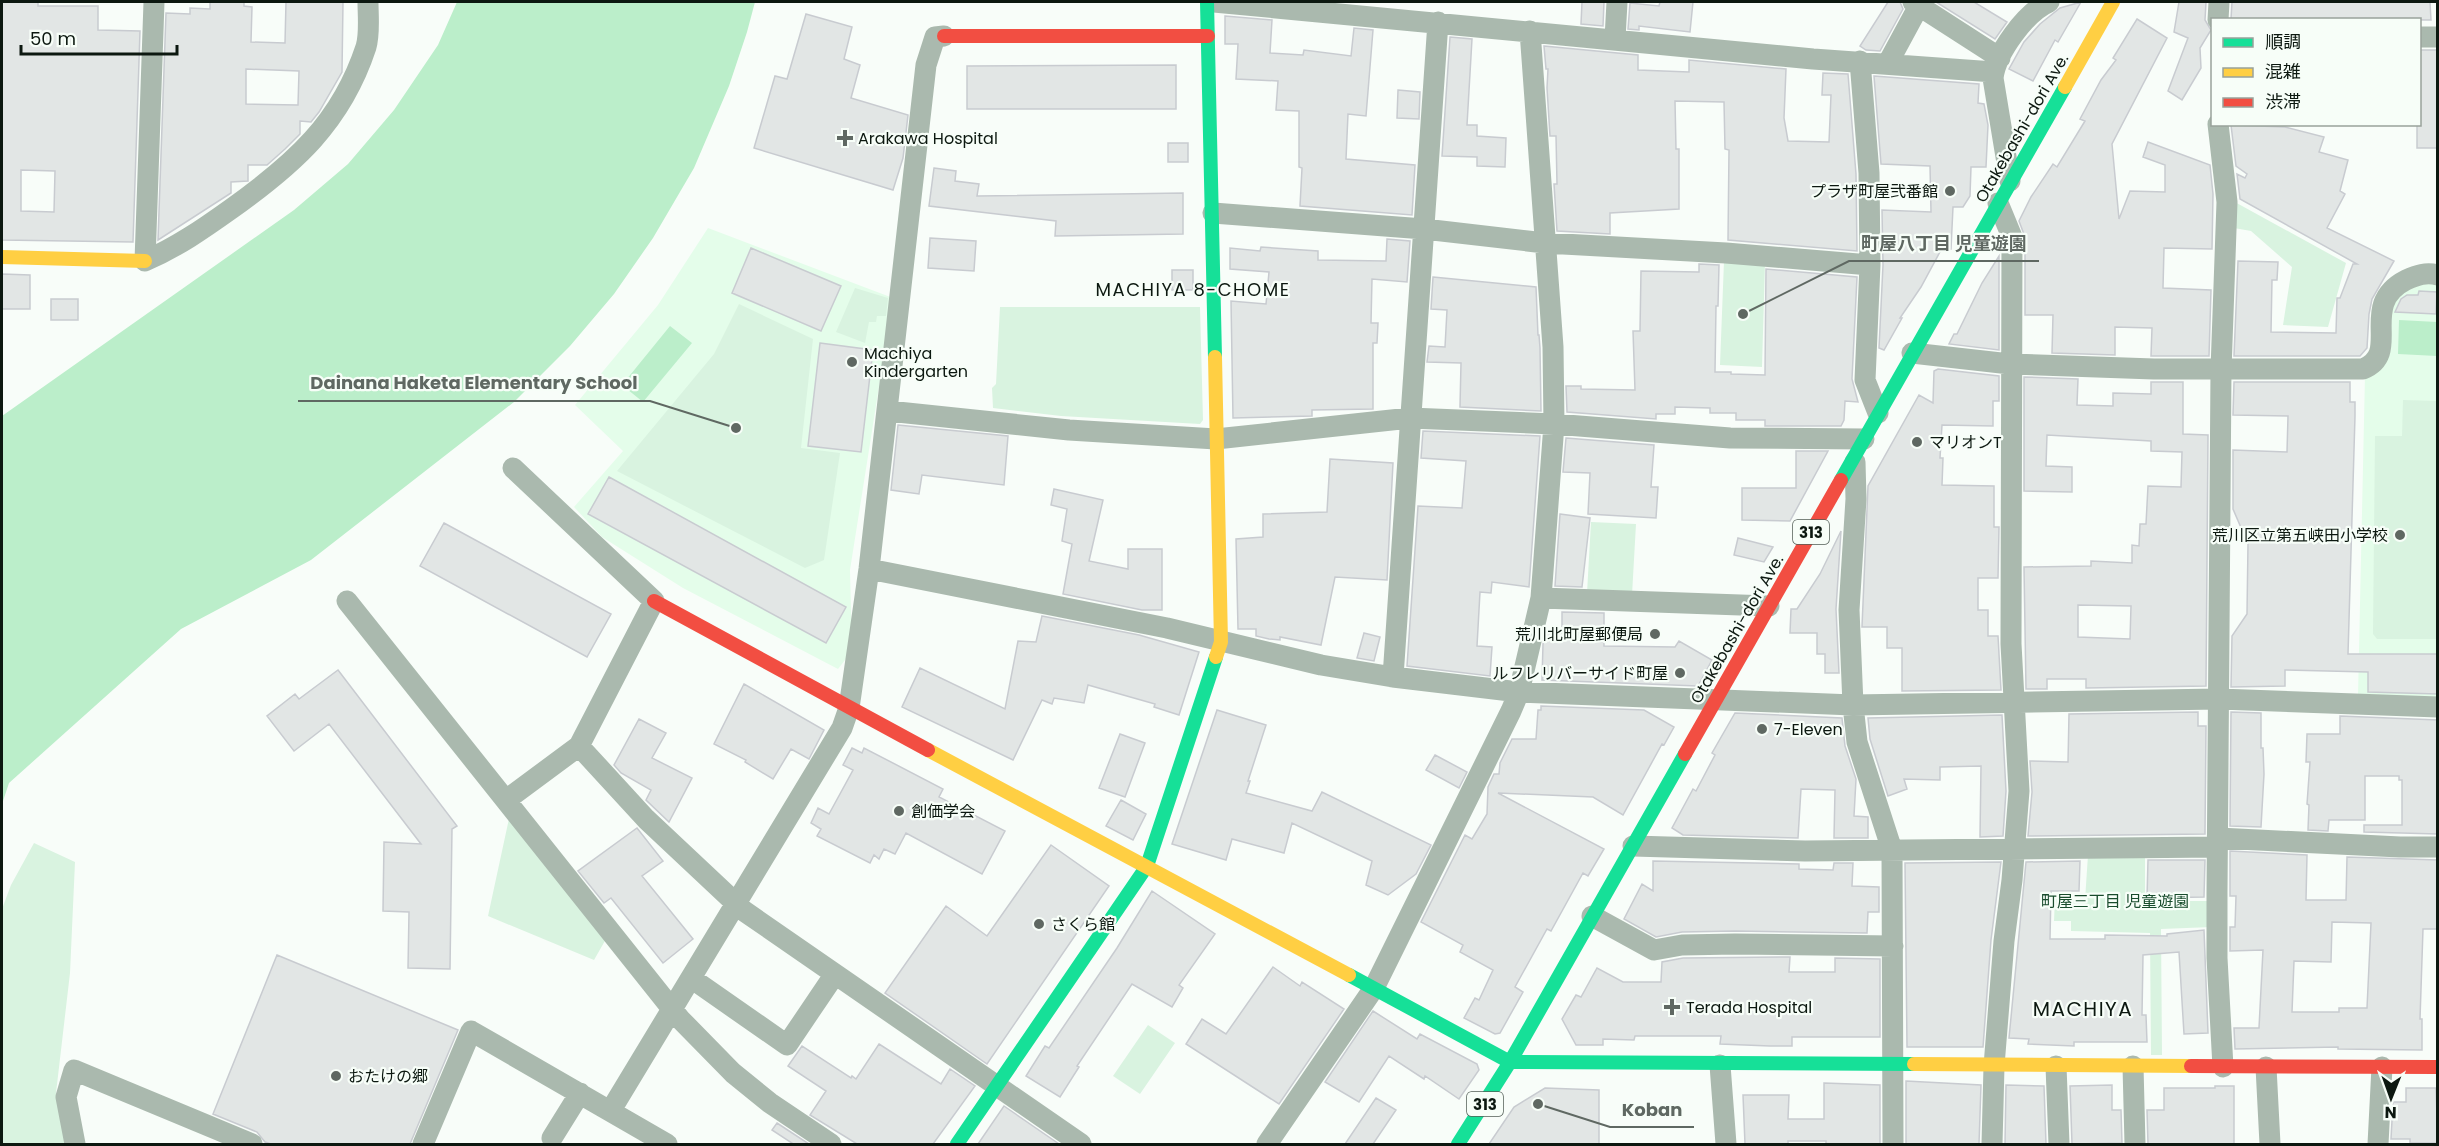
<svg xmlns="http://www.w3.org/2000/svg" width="2439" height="1146" viewBox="0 0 2439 1146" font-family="Poppins,'Noto Sans JP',sans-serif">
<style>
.built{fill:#e4fdea}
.green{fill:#d9f3e0}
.water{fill:#bbeeca}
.building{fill:#e2e6e5;stroke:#c8cbd0;stroke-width:1.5;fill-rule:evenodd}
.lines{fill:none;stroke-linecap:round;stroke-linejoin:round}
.street{stroke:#aab9ae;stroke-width:21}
.fast{stroke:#16e098;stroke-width:14}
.slow{stroke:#ffcf43;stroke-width:14}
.jam{stroke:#f24e42;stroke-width:14}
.poi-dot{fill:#5f6862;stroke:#f7fef8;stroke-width:2}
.labels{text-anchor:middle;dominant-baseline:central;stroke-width:4.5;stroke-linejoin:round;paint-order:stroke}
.shield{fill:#f7fef8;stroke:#525d56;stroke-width:1.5}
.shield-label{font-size:15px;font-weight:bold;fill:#0c1810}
.street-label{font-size:16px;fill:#0c1810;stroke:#f7fef8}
.poi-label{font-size:16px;fill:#0c1810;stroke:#f7fef8;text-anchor:start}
.park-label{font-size:16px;fill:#194c2d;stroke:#f7fef8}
.neighbourhood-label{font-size:18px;letter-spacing:1.5px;fill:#0c1810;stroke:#f7fef8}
.quarter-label{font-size:20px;letter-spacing:1.5px;fill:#0c1810;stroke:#f7fef8}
.leader{fill:none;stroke:#5f6862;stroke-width:2}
.callout-dot{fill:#5f6862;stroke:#f7fef8;stroke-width:2}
.callout-label{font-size:18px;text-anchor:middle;font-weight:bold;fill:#5f6862;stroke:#f7fef8;stroke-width:4.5;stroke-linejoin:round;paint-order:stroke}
</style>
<rect width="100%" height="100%" fill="#f8fdf9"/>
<path class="built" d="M708,228l185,70 -43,272 2,81 -14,18 -155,-81 -81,-51 -28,-30 49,-56 -48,-46 83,-100z
M2437,282v418l-79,-4 7,-321 21,-61 21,-28z"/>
<path class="green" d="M2233,201l113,62 -18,64 -45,-2 9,-58 -41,-36 -17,-3z
M1724,261l41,2 -3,104 -42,-2z
M855,288l33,10 -2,18h-9l-1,6h-7l-4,21 -29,-11z
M739,304l74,35 -12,109 39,5 -16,107 -19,8 -188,-97 97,-117z
M1000,307h200l3,113 -3,4 -139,-8 -68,-8 -1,-20 4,-4z
M2403,400l34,1v238h-60l-4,-5 2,-198h27z
M1591,522l45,2 -4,71 -45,-2z
M510,814l96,125 -12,21 -106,-44z
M34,843l41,19 -5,111 -14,120 14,51h-68v-235l9,-24z
M2145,854v47h67v26l-51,2 1,126h-11l-1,-122 -79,-2v-10h-17l1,-22 30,1 3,-45z
M1148,1025l27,18 -35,51 -27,-18z"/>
<path class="water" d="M457,2h298l-8,30 -18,54 -35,82 -41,70 -39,56 -44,52 -56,56 -203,158 -130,69 -172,154 -7,21v-388l292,-206 54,-46 46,-54 44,-65z
M2399,320l38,2v34l-39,-2z
M670,326l22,17 -49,59 -21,-17z"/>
<path class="building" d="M2,2h36v4h60v24l42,1 -7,211 -131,-2zM21,170l34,1 -1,41 -33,-1z
M210,2h34v4l8,1 -1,35 34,1 1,-41h57l-1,70 -23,40 -8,10 -11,-1v13l-15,15 -18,16h-19v16l-17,1v11l-73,47 8,-227 24,1v-6l20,1zM246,69l53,2 -1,34 -52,-1z
M1582,2h22l-1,24 -22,-2z
M1660,2h33l-3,30 -51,-6v4l-11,-1 2,-26 29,3z
M1888,2h12l3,7 -23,42 -14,-1 -6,-4z
M1936,2h38l33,20 -12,17z
M2081,2l-23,40 -3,-2 -22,41 -24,-12 15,-27 16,-18 20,-16z
M2179,2h27l-1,18 6,10 -11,18 1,20 -19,32 -14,-9 20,-53 -14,-6z
M2232,2h198l1,18 -200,-1z
M806,14l46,13 -8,32 16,6 -9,33 57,17 -5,43 -10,32 -139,-42 21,-72 12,3z
M1225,16l47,4 -2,33 33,2 1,-5 47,6 3,-28 19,2 -7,86 -18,-2 -2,45 69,6 -3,50 -112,-9 2,-38 -3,-1v-56l-23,-1 2,-29 -42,-2 2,-35h-13z
M2137,19l30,19 -55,106 7,75 11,-28 35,1v-27l-22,-8 5,-15 62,23 3,29 -1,55 -48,-1 -1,40 48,2 -2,66h-58l1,-28 -37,-1v28l-63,-2 1,-38h-28v-78l-6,-16 12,-24 22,-33 4,3 28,-46 -5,-2 21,-39 15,-20 -3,-2z
M1450,37l22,2 -5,86h10v11l29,2 -1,29 -28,-1v-9l-35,-1z
M1544,46l94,9v15l51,2v-12l97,9 -2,49 4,23 41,1 2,-47h-9l1,-22 25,1 8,100 1,77 -129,-11 1,-90 -4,-1 -1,-47 -49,-1 1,48h3v60l-69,4v21l-53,-3 -3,-47h3l-1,-48h-6l-3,-48 1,-19h-2z
M2420,50h18v98h-21v-24h3z
M1176,65v44h-209v-43z
M1874,76l105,8 -1,19 6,1 4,21 -2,42h-15l-1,29 -7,11h-10l-2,42 -10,1 -20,37 -21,31h2l-18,32 -5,-2 4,-83 -1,-55 49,2 -1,-46 -49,-2z
M1398,90l22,2 -1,27 -22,-1z
M2231,125l54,2 39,10 -5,15 29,8 -8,31 5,3 -18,34 67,33 -22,38 -3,15 -2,34 -7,8h-126l4,-95 40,1 -1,18h-5l-1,52 65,1 1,-35h3l13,-34h4l-117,-65 -3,-25 8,4 2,-4 -11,-8z
M1168,143h20v19h-20z
M934,168l22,3 -1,10 24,3 -2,12 206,-3v41l-128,2 1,-15 -127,-15z
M930,238l46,3 -2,30 -46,-3z
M1387,239l23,2 -3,41 -35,-3 -1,44h7l-1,20h-4v66l-61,1v6l-79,2 -2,-117 35,3 3,-32 -39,-3v-21l30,3 1,-4 57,4v9l68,1z
M751,248l90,38 -20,45 -89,-38z
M1999,256v94l-50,-6 5,-10h3l25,-51z
M1699,264l20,1 -1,41h-2l-1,66h16v2l34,1 1,-106 91,8 -5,102 6,23 -13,-1 -1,19 -3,6h-76v-6h-29v-7h-26v-5l-35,-1v7h-19v5l-89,-7 -1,-26h15v3l54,1 -2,-59h7l1,-60 58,1z
M1172,270h21v20h-21z
M2,274l28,1v34h-28z
M1433,277l103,10 2,48h1l1,13 1,63 -81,-4 1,-44 -34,-1 2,-16 16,1 2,-37 -16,-1z
M2419,291l18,1 -1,22 -41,-2 6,-13 6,-4h11z
M51,299h27v21h-27z
M820,343l53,7 -12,102 -53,-6z
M1938,369l61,7v25h-6v25l-51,-1 -2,33h3l-1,27 52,1v41h5l-1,51h-20v32h10v26h10l3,54 -99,1v-43h-15v-21h-25l6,-141 51,-91 14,8 1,-32z
M2024,377l54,2 -1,26 36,1v-13l38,1v-12h32v52l25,1 -2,251 -120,2v-9h-39v10h-21l-2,-122 67,-1v-5l41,2v-18l7,1 1,-22h6l2,-38 33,1 1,-35 -31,-1v-10l-104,-6 -1,31 26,1v25l-48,-1zM2078,605l53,1 -1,33 -52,-2z
M2234,382h116v20h5v14l-7,238h90v40l-70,-2v-20l-83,-2v16l-54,1 1,-51 15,-22 1,-70 -15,-35v-59l54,2 1,-36 -55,-1z
M898,425l110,11 -4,49 -82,-10 -3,19 -28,-4z
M1423,431l117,5 -11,151 -37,-5 -1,11 -11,-1 -3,54 15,1 -2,29 -83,-10 11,-160 44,2 4,-47 -45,-3z
M1566,438l88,7 -3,42h7l-2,31 -68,-4 2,-41 -27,-1z
M1796,451h32l-38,70 -48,-1v-32h54z
M1330,459l63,4 -6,117 -52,-3 -14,68 -41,-8v3l-11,-1 -13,-3v-7h-18l-2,-90 27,-2v-23l64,-2z
M609,477l237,130 -20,36 -238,-129z
M1054,489l49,11 -14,61 39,8v-20h34v61h-20l-79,-16 9,-50 -10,-3 5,-32 -16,-4z
M1560,514l30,4 -8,69 -27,-1z
M444,523l167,91 -24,43 -167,-91z
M1841,531l-5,78 3,64h-14v-19h-8v-21h-27l1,-24h6l23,-35z
M1738,538l35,9 -9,15 -30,-7z
M1562,612l42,1v33l71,1 4,-6 33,19 -14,26 -156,-6 1,-36 3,-11h16z
M1042,616l97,19 60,17 -20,63 -25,-8 1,-3 -67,-19 -4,18 -30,-5 -2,6 -10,-4 -29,60 -111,-53 18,-39 85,41 13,-68 18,1z
M1364,633l16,4 -6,24 -17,-3z
M338,670l119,156 -5,3 -2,140 -42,-1 1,-56 -26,-1 1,-69 37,2 -92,-120 -35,27 -27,-35 28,-22 4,5z
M744,684l80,46 -15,29 -18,-10 -18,30 -28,-17 1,-2 -32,-16z
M1541,706l103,4 30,17 -10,18 -2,-1 -39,71 -30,-18 -95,-4 106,56 -16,27 -5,-3 -32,58 -4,-2 -32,58 8,5 -23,41 -5,1 -31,-16 11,-20 4,2 14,-30 -33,-18 3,-7 -42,-23 44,-87 7,4 15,-25 1,-27 6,-13h5l1,-11 12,-24h24l2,-29h3z
M1217,710l49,15 -18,56h2l-4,12 66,18 10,-19 109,53 -15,29 -28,21 -22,-10 6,-24 -80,-38 -8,30 -52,-14 -6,21 -54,-16z
M2198,712v14h8l-1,108 -177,2 4,-44 -2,-31 38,1 1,-48z
M2231,712l30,1v35h2l1,26 -3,53 -31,-1z
M1735,713l107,5 3,28 11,33 -2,37 14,1v21h-34l1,-48 -34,-1 -3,49 -115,-3 -11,-7 21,-39 3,2 19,-36 -3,-2z
M2002,715l4,76 -3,45 -23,1 1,-71 -41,1v13l-36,-1 3,10 -19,7 -18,-57 -2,-21z
M2340,716l98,4v114l-74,-2v-7h38v-45h-3v-4h-34v44h-36l-1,11 -20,-1 1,-25 -2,-1 3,-42h-4l1,-28h33z
M639,719l27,14 -14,25 40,20 -23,44 -23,-22 5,-10 -30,-17 -7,-8z
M1120,734l25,9 -20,54 -26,-9z
M852,748l10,5 2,-5 79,41 -4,8 66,34 -23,43 -76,-41 -11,21 -11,-5 -5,10 -5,-4 -4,8 -53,-27 4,-7 -10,-6 7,-15 11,6 24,-44 -10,-5z
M1435,755l32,17 -8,16 -33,-18z
M1121,800l25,14 -13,26 -27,-14z
M637,828l26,33 -21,15 51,63 -30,24 -52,-65 -7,5 -26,-32z
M1051,845l58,41 -122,178 -102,-71 61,-87 41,30z
M2230,851l77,4 -1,45h40l1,-43 91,3v69h-15l-3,90h2v31l-84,-1v-2l-103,2 -1,-21h25l4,-78 -33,1v-24h5l1,-31h-6zM2332,922l39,1 -4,85h-28v4h-47l2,-51 37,1z
M2148,860h57l-1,37 -57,1z
M1653,861l146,3v5l34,1 1,-7h19l-1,23 27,1v25h-11l-1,21 -132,-2 -53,1 -26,5 -32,-18 18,-35 11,7z
M2080,861l-1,30h-28l-1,48h55v-4l62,1v-2l37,-4 4,103 -24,1 -5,-82 -36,3 -1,60h4l1,27h-73v4l-46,-2 1,-5 -20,-1 17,-176z
M2001,862l-10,78 -8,107h-76l-2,-184z
M1152,891l63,43 -36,51 4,3 -11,19 -40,-23 -55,82 2,1 -19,30 -34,-21 19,-30 4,2 68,-100z
M277,955l181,75 -48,114h-139l-6,-2 -8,-10 -44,-18z
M1790,957l-1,15h46v-14l45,1v78h-88v9h-22l-50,-2 1,-8h-86l-1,4 -31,-1v6h-27l-14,-26 14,-24 5,2 16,-29 26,14h38l1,-20 21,-4z
M1273,967l27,19 2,-4 42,27 -65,95 -93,-60 16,-25 24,15z
M1373,1011l44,28 3,-5 57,30 2,6 -20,29 -34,-23 -1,3 -35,-23 -30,46 -34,-20z
M879,1044l62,40 9,-15 25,17 -42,58h-76l-47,-29 16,-24 -38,-25 14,-20 49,32 1,-2 4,3z
M1906,1081l75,4 -2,59h-73z
M1824,1083l56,2v59h-54v-3h-38v3h-43l-2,-49h46l-1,24h36z
M2006,1085l38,1 2,58h-41z
M2112,1085v25h9l1,33 -50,1 -2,-58z
M2215,1086h19v58h-86l-1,-34h17v-22h51z
M1545,1088l54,2v54h-110l25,-37z
M2406,1088h30l2,55h-28v-4h-19l2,-37h13z
M1376,1098l20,12 -23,34h-28z
M1004,1106l55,38h-81z
M777,1123l32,21h-18l1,-1 -20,-13z"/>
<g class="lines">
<path class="street" d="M154,2l-9,259c32,-14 58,-32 86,-52 63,-45 110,-86 135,-162 4,-13 2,-31 2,-45
M1214,2l599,57 181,13
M1913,2l87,56
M2218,20l1,-18
M2420,37h18
M1615,39l2,-37
M1860,61l9,112 1,92 -5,115 13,33
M1888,63l33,-61
M2218,124l9,78 -6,168 -4,523v65l6,109
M2010,181l-17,-103c3,-25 33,-66 56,-76
M1213,213l211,16 121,14 181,10 144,12
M1912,353l98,11 144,5h209c40,-16 -6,-64 43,-89 11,-5 20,-8 32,-5
M888,411l181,19 147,9 194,-21 144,6 176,14 134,1
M1855,462l1,37 -7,111 4,95 4,37 35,108 1,294
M869,569l298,59 154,37 72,12 126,15 334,13 366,-6 219,8
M1541,598l228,8
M347,601l333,418 53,54 37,30 61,41
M1393,677l45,-655
M579,746l67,73 98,92 337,233
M506,800l73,-54 75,-145 -141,-133
M2218,838l182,9h38
M1633,846l172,5 413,-4
M1592,916l62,34 28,-5 53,-1 158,2
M691,978l96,67 48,-71
M1720,1065l6,79
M2056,1066l3,78
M2133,1066l2,78
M2266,1067l4,77
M611,1110l231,-382 7,-20 20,-139 57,-504 9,-28 9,-1
M552,1138l28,-45
M75,1144l-9,-47 8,-27 178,74
M423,1144l48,-113 196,113
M1267,1144l107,-156 137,-277 8,-19 22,-94 13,-174 -1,-77 -23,-316
M1992,1144l2,-78 10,-125 8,-61 7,-89 -8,-147 1,-407 -14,-34
M2378,1144l4,-77"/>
<path class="fast" d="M1207,2l8,355
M1841,480l224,-393
M1349,975l161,87 404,2
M957,1144l190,-278 69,-209
M1458,1144l52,-82 175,-308"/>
<path class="slow" d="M2065,87l48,-85
M2,257l143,4
M1215,357l6,285 -5,15
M928,750l421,225
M1914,1064l277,2"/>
<path class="jam" d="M944,36h264
M654,601l274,149
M1685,754l156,-274
M2191,1066l247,1"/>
</g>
<g class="poi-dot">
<path d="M842 129h6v6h6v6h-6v6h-6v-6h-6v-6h6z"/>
<circle cx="1950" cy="191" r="6"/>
<circle cx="852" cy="362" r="6"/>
<circle cx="1917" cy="442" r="6"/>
<circle cx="2400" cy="535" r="6"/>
<circle cx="1655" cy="634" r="6"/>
<circle cx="1680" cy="673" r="6"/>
<circle cx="1762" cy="729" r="6"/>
<circle cx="899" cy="811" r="6"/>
<circle cx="1039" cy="924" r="6"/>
<path d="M1669 998h6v6h6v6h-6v6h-6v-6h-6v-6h6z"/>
<circle cx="336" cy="1076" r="6"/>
</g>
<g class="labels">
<g class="shield">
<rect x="1793" y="520" width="36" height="24" rx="4.5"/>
<rect x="1467" y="1092" width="36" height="24" rx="4.5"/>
</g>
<g class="shield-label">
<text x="1811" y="532">313</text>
<text x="1485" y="1104">313</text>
</g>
<g class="street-label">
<text transform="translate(2022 128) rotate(-60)">Otakebashi-dori Ave.</text>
<text transform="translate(1737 629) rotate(-60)">Otakebashi-dori Ave.</text>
</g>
<g class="poi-label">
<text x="858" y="138">Arakawa Hospital</text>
<text x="1938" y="191" text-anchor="end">プラザ町屋弐番館</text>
<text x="864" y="353">Machiya<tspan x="864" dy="18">Kindergarten</tspan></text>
<text x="1929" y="442">マリオンT</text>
<text x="2388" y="535" text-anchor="end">荒川区立第五峡田小学校</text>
<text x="1643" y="634" text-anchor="end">荒川北町屋郵便局</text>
<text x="1668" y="673" text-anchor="end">ルフレリバーサイド町屋</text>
<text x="1774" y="729">7-Eleven</text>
<text x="911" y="811">創価学会</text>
<text x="1051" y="924">さくら館</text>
<text x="1686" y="1007">Terada Hospital</text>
<text x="348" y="1076">おたけの郷</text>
</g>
<g class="park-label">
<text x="2115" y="901">町屋三丁目 児童遊園</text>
</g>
<g class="neighbourhood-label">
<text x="1193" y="289">MACHIYA 8-CHOME</text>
</g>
<g class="quarter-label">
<text x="2083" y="1009">MACHIYA</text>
</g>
</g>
<path class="leader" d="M1743 314L1849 261H2039M736 428L650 401H298M1538 1104L1610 1127H1694"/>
<g class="callout-dot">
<circle cx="1743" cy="314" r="6"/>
<circle cx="736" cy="428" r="6"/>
<circle cx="1538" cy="1104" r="6"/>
</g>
<g class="callout-label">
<text x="1944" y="250">町屋八丁目 児童遊園</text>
<text x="474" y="389">Dainana Haketa Elementary School</text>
<text x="1652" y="1116">Koban</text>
</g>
<rect width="2439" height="1146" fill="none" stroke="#0c1810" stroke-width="6"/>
<rect x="2211" y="18" width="210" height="108" fill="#f7fef8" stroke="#99a29b" stroke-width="1.5"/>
<rect x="2223" y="38" width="30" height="9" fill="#16e098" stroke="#99a29b" stroke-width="1.5"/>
<text x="2265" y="48" font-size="18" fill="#0c1810">順調</text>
<rect x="2223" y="68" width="30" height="9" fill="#ffcf43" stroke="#99a29b" stroke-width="1.5"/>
<text x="2265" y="78" font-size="18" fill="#0c1810">混雑</text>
<rect x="2223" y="98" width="30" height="9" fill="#f24e42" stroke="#99a29b" stroke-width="1.5"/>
<text x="2265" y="108" font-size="18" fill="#0c1810">渋滞</text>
<g transform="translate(2391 1098) rotate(181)" stroke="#f7fef8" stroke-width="4.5" paint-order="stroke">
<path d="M0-4.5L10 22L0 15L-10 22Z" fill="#0c1810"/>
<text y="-9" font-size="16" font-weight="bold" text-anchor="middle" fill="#0c1810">N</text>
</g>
<path d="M21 45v9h156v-9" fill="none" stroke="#0c1810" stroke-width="3"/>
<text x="30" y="45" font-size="18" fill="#0c1810" stroke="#f7fef8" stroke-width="4.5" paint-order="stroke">50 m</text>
</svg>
